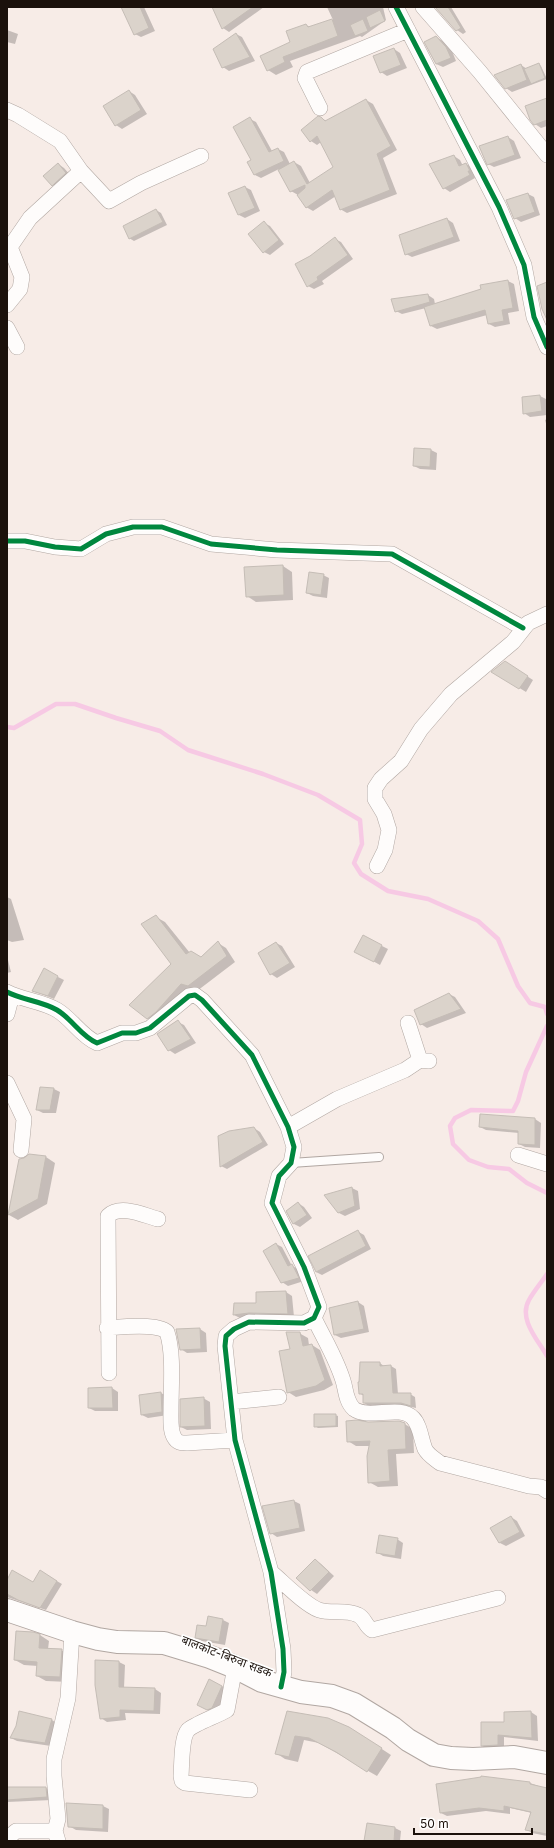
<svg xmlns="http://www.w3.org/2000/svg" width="554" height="1848" viewBox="0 0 554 1848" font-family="Inter,'Noto Sans Devanagari',sans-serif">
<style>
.shadow{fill:#0003}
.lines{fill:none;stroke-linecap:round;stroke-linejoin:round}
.stream{stroke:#f7c9e4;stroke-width:4.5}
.building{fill:#dbd3cb;stroke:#c5bdb6}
.lane-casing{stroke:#b1a7a2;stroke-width:10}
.street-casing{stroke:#b1a7a2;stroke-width:16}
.secondary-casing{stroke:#b1a7a2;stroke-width:24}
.lane{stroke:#fefcfb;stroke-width:8}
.street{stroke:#fefcfb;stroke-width:15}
.secondary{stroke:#fefcfb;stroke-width:22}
.cycleway-casing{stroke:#fff;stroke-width:8}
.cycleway{stroke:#00873e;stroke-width:5}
.labels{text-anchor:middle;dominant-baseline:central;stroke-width:3.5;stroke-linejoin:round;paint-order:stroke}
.street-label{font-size:12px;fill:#1b110b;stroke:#fff}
</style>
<rect width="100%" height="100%" fill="#f7ece7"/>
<path class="shadow" d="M122,7h22l11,24 -14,6 -6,-3z
M213,7h51l-35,25 -6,-4z
M327,7h56l3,13 -24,17 -2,-1 -70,25 3,6 -17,8 -8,-5 38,-45 4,2 23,-7z
M436,7h15l15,25 -3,2 -6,-4z
M7,30l11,4 -3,10 -8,-2z
M236,34l6,3 13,24 -26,10 -6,-4z
M436,37l7,4 9,10 4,10 -13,6 -7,-3z
M394,49l6,4 7,15 -20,8 -6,-4z
M539,64l2,2 6,13 -35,13 -6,-4 15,-23 6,4z
M129,91l6,4 12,19 -25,15 -6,-4z
M547,99v27l-6,2 -6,-4z
M366,100l7,4 24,46 -14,8 14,36 -50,19 -7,-4 -4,-13 -23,15 -7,-4 -8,-12 -7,-4 -12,-22 -18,9 -6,-3 -6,-13 4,-1 -3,-42 6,3 16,29 6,-2 6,3 6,12 4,-2 7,4 9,17 24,-16 -13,-25 -4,3 -6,-4 10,-23 6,3z
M508,137l6,4 7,17 -27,9 -6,-3z
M454,156l6,4 3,6 3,-2 6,3 4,7 -2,1 1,3 -25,14 -6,-4z
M58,164l6,4 7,8 -12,12 -6,-3z
M245,187l6,3 9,21 -15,7 -6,-3 -10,-21z
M528,194l6,3 6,18 -19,7 -6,-4 -8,-17z
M156,210l5,3 6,12 -33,16 -5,-3z
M447,219l6,4 7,18 -48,16 -6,-3z
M264,223l6,3 14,18 -14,11 -6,-3z
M335,239l6,3 12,17 -31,22 2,3 -10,5 -6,-3 3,-30z
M508,281l6,3 5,27 -11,2 2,11 -15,3 -6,-3 -2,-9 -50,14 -6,-3 -5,-18 -24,6 -6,-3 32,-16 6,4 1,5z
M540,396l6,3 1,16 -17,2 -6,-4 -1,-15z
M547,419v8l-2,-7z
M431,450l6,3 -1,17 -16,-1 -6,-3z
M283,566l9,6 1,28 -37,2 -9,-6z
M323,575l6,3 -2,20 -14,-2 -6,-3z
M511,666l22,14 -7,12 -33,-20z
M7,897l4,2 13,41 -12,2 -5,-2z
M156,917l9,5 25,31 11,5 17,-15 8,5 9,14 -38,29 -7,-3 -34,35 -9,-5 26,-54z
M364,937l24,12 -8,16 -18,-10z
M276,943l6,3 13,21 -18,11 -6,-4z
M7,960h1l3,12 -4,1z
M44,970l20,10 -10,19 -20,-8z
M449,994l6,3 11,16 -39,15 -6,-4z
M178,1022l6,3 12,18 -21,11 -6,-4z
M41,1088l13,1 6,3 -4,21h-13l-6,-3z
M535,1119l6,4 -1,25 -15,-1 -6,-3v-11l-33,-3 -6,-3z
M254,1128l6,4 8,13 -41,24 -6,-3z
M29,1155l17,2 9,6 -8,41 -29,16 -9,-5 11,-55 5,-1z
M352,1188l6,3 2,18 -15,7 -6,-3z
M298,1203l6,4 8,11 -12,9 -6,-3 -7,-13z
M357,1231l7,4 7,14 -49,26 -6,-3z
M276,1244l6,3 10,19 6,3 6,12 -16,5 -6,-4z
M286,1292l6,4 2,21 -54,1 -6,-3 23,-11v-11z
M358,1302l6,4 5,26 -28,6 -6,-3z
M200,1329l6,4 1,19 -20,1 -6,-4z
M299,1333l9,5 1,7h3l8,5 13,35 -9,5 -28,7 -8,-5 3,-42z
M361,1363h19l5,4 6,-1 5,3 2,25h12l5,3 1,11 -9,-2h-38l-5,-3v-7l-5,-3z
M112,1388l6,4v19h-23l-6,-3z
M161,1393l6,3 1,19 -20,3 -6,-3z
M203,1398l7,4 1,27 -24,1 -6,-3z
M335,1415l3,1v11l-20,1 -3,-2z
M403,1423l10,6 1,24 -18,1 2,32 -20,1 -9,-5 1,-36h-14l-8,-5z
M294,1501l6,3 5,27 -28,6 -6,-4z
M511,1517l6,4 8,15 -19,10 -6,-3 -8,-15z
M397,1539l6,4 -2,16 -18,-3 -6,-4z
M315,1560l6,4 13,12 -17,18 -6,-4z
M41,1572l21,12 -16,26 -39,-13v-18l27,4z
M223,1620l6,3 -4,22 -23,-4 -6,-3 11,-11z
M40,1635l9,6 -1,8 13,1 9,5 -1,27 -23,-1 -9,-5 1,-10 -14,-1 -9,-5z
M96,1661l23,1 6,3 -1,23 31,1 6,4 -1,21 -35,-1 1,7 -19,2 -6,-4z
M222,1686l5,4 -9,21 -4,2 -10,-5z
M20,1712l32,8 6,4 -7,22 -34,-5 -6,-3 6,-12z
M287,1712l72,22 32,21 -14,21 -58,-33 -15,-3 -6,22 -13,-3 -9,-6z
M531,1712l6,4 1,25 -34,-4v11l-16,1 -6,-3 23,-24z
M530,1783l17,6v47l-15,-3 -6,-4 6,-16 -22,-5v6l-24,-3 -39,5 -6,-3 -4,-28z
M7,1788h39l5,3 1,9 -45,2v11z
M103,1806l6,3 -1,23 -32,-2 -7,-4z
M395,1828l6,3 -1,10h-35z"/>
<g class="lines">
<path class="stream" d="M7,727l7,1 42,-24h19l41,14 44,13 28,19 75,24 55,21 42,25 2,24 -8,19 7,11 27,17 40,8 50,22 20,18 20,47 12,17 15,4 2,7
M547,1026l-21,46 -8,29 -5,10 -42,-1 -16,8 -5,8 3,18 16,16 19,7 21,2 18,14 20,10
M547,1274c-6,9 -13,17 -18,26 -11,19 9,40 18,56"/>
</g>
<path class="building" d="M121,7h19l9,21 -15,7z
M212,7h41l-31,22z
M435,7h13l13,21 -5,3z
M380,10l5,11 -15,7 -4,-11z
M332,19l6,17 -55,21 2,5 -18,9 -7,-15 30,-14 -4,-11 20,-7 2,3z
M363,19l5,12 -13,5 -5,-11z
M236,33l14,24 -28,11 -9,-19z
M436,36l10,11 5,11 -15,6 -12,-22z
M394,48l7,17 -21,8 -7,-17z
M539,63l6,15 -14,6 -7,-15z
M521,64l6,16 -22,9 -11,-14z
M129,90l12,20 -26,16 -12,-20z
M547,98v22l-13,5 -4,-5 -5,-14z
M366,99l25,47 -14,8 13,36 -50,20 -8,-20 -26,18 -9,-13 8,-7v-3l-15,7 -12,-22 16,-9 13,23 26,-17 -16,-31 -7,6 -9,-12 17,-14 3,1 4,4z
M250,117l19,35 9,-4 6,13 -30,14 -7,-13 4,-2 -18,-33z
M508,136l7,19 -28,10 -8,-19z
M454,155l5,11 7,-3 4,8h-2l2,4 -27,14 -14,-25z
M58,163l8,10 -14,13 -9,-10z
M245,186l10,22 -17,7 -10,-22z
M528,193l7,19 -21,7 -8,-19z
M156,209l7,13 -34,17 -6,-13z
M447,218l7,19 -49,18 -6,-20z
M264,221l15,19 -16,13 -15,-19z
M335,237l13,18 -31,22 1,3 -11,7 -12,-23 15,-8z
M508,280l5,28 -11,2 2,11 -16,3 -3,-14 -55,16 -6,-19 57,-18 -1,-4z
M547,282v38l-5,-11 -5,-23z
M428,294l2,8 -35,10 -4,-13z
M540,395l2,16 -19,3 -1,-17z
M414,448l17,1 -1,18 -17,-1z
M283,565l1,30 -38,2 -2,-30z
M309,572l15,2 -3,21 -15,-2z
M505,661l23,15 -9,13 -28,-17z
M156,915l30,39 5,-3 10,6 17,-16 9,15 -39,30 -7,-2 -25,28 -9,7 -18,-14 42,-41 -30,-40z
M363,935l19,10 -8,17 -20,-10z
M276,942l14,21 -20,12 -12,-22z
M44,968l14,8 -10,20 -16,-5z
M449,993l12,16 -41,16 -6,-15z
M178,1020l13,19 -23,12 -11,-17z
M40,1087l14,1 -4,22h-14z
M480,1114l55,4v27l-17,-1v-13l-39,-4z
M254,1127l9,15 -43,25 -2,-31 11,-5z
M29,1154l17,2 -8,43 -30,16 11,-56 5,-1z
M352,1187l3,19 -17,7 -14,-18z
M298,1202l9,13 -14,9 -7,-13z
M358,1230l8,16 -50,26 -8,-16z
M276,1243l12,23 4,-2 7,14 -18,5 -18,-32z
M286,1291l2,23 -39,-1 -16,2 1,-12h22v-11z
M358,1301l6,28 -30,6 -5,-27z
M200,1328l1,21 -21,1 -4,-21z
M286,1332h14l3,14 9,-2 13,36 -9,6 -29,7 -8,-42 11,-2z
M360,1362h20v4l11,-1 2,28h18v13l-10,-3h-38v-9h-4l-1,-12h1z
M112,1387l1,21h-25v-20z
M161,1392l1,20 -21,3 -2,-20z
M204,1397l1,29 -25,1v-28z
M314,1414h22v12l-22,1z
M357,1420l11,2 31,-1 6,2 1,26 -18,1 2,31 -22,2 -1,-27 3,-15 -23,1 -1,-21z
M294,1500l6,28 -30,6 -8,-28z
M511,1516l9,16 -21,11 -9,-15z
M379,1535l19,3 -3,18 -19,-3z
M315,1559l14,13 -19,19 -14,-13z
M12,1570l21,12 7,-12 17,11 -17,27 -22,-8 -11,-6v-14z
M208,1616l15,3 -4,23 -24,-4 2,-13 9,1z
M16,1631l17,1 7,2 -1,14 23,1 -2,28 -24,-1 1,-14 -23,-2z
M95,1660l24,1v26l36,1 -1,23 -34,-1v7l-20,2 -5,-34z
M209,1679l13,7 -10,22 -5,2 -10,-5z
M19,1711l33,8 -7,24 -35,-5 6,-12z
M287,1711l41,7 21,9 33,21 -15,24 -31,-20 -27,-14 -14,-2 -6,21 -14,-3z
M531,1711l1,27 -34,-3v10l-17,1v-24h23v-10z
M481,1776l49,6v2l17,4v46l-22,-4 6,-18 -27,-6v5l-25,-3 -39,5 -4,-29 45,-7z
M7,1787h39l1,10 -40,3z
M66,1803l37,2v24l-35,-2z
M367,1823l28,4 -1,14h-30z"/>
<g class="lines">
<g class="lane-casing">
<path id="lane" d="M291,1163l88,-6"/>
</g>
<g class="street-casing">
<path id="street" d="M396,7l103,200 25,58 10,52 13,30
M423,7l57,65 67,83
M320,108l-15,-30 2,-6 101,-42
M7,110l11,5 42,26 21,30 28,30 32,-18 60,-27
M7,305l13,-16 2,-12 -12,-30 20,-29 51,-47
M7,328l10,19
M7,541h18l30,6 26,2 25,-15 27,-7h29l49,17 66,6 115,4 131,74
M377,866l8,-16 4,-20 -5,-16 -9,-15v-11l6,-9 20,-18 20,-32 30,-35 62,-52 15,-19 19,-9
M7,992c15,8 35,9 50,18 15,9 24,26 40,33l25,-10h14l14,-5 39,-32 6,-1 7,5 50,55 36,72 6,20 -3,16 -12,13 -7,27 32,64 15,40 -5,11 -10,5 -55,-1 -15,7 -8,7 -1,10 10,94 36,132 12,77 1,23 -3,15
M7,1014l5,-19
M408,1023l12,37
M7,1083l17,36 -3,31
M288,1127l49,-28 68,-29 15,-10 9,1
M518,1155l29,9
M314,1318c10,21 24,43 30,66 2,9 3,19 10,25 15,11 46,-5 59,9 7,7 8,21 12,31 3,6 10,10 15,14l89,23 12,1 6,4
M107,1328c14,-1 50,-5 60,4 7,21 4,54 4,77 0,9 -1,21 3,28 3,6 7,6 13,6l48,-3
M109,1373l-1,-157c12,-12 35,-1 50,3
M231,1402l48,-5
M271,1572c12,10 34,33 48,38 12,4 27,-1 39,5 7,3 7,11 14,15l126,-32
M235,1667l-8,43c-10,6 -33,14 -39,20 -7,8 -6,35 -7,46l1,5 3,2 65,7
M7,1839l9,-8h39
M58,1841l-3,-10 3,-12 -4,-43v-17l14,-61 4,-66"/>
</g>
<g class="secondary-casing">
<path id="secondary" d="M7,1610l65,22 26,7 19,3 47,1 46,14 25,10 27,14 39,11 31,4 22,8 39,24 15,12 26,15 17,3 22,1 41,-2 33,6"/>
</g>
<use href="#lane" class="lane"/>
<use href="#street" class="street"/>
<use href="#secondary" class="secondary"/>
<g class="cycleway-casing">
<path id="cycleway" d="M396,7l103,200 25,58 10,52 13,30
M7,541h18l30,6 26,2 25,-15 27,-7h29l49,17 66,6 115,4 131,74
M7,992c15,8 35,9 50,18 15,9 24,26 40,33l25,-10h14l14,-5 39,-32 6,-1 7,5 50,55 36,72 6,20 -3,16 -12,13 -7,27 32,64 15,40 -5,11 -10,5 -55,-1 -15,7 -8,7 -1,10 10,94 36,132 12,77 1,23 -3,15"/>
</g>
<use href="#cycleway" class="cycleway"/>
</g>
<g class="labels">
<g class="street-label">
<text transform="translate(227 1656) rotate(21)">बालकोट-बिरुवा सडक</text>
</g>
</g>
<rect width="554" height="1848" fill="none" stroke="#1b110b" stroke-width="16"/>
<path d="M414 1828v6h118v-6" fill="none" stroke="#1b110b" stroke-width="2"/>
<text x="420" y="1828" font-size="12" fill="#1b110b" stroke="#ffffff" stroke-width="3" paint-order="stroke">50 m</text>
</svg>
